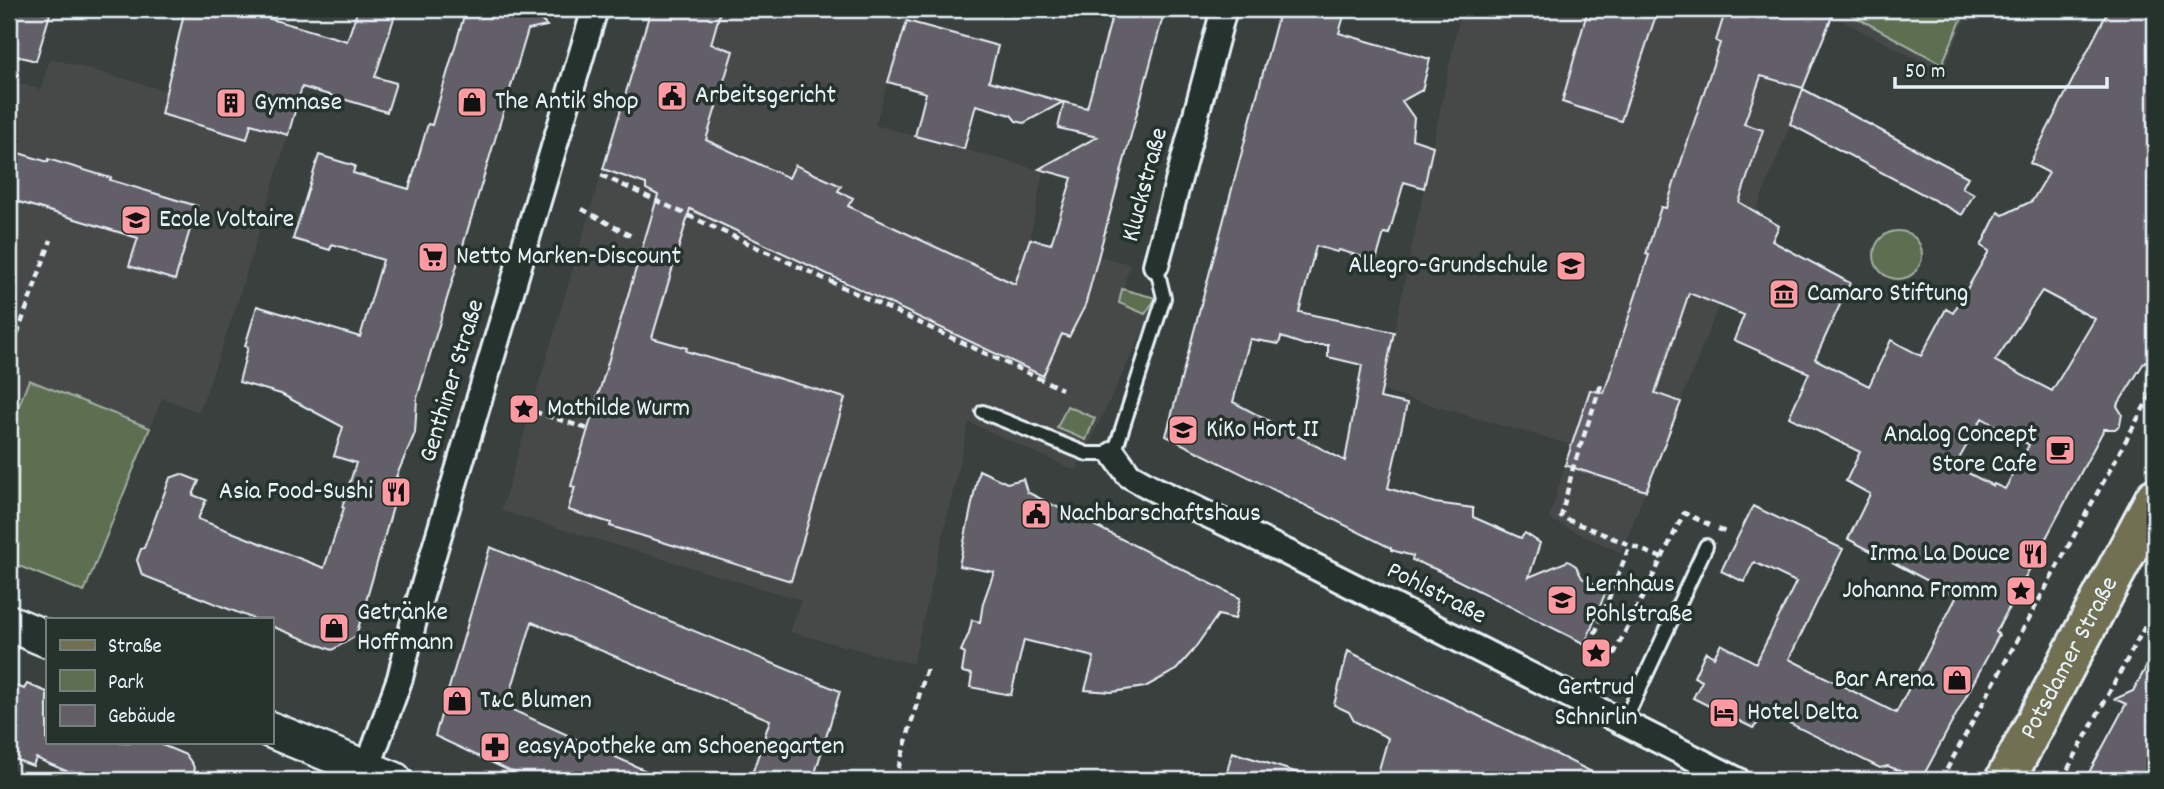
<svg xmlns="http://www.w3.org/2000/svg" width="2164" height="789" viewBox="0 0 2164 789" font-family="Dekko,sans-serif">
<style>
.built{fill:#46494a}
.green{fill:#5d6e51;stroke:#a2b0a4;stroke-width:2}
.building{fill:#645e67;stroke:#e8f1f8;stroke-width:2;fill-rule:evenodd}
.lines{fill:none;stroke-linecap:round;stroke-linejoin:round}
.lane-casing{stroke:#e8f1f8;stroke-width:18}
.street-casing{stroke:#e8f1f8;stroke-width:30}
.secondary-casing{stroke:#e8f1f8;stroke-width:40}
.primary-casing{stroke:#e8f1f8;stroke-width:44}
.path{stroke:#e8f1f8;stroke-width:4.5;stroke-dasharray:7 5;stroke-linecap:butt}
.lane{stroke:#26332d;stroke-width:12}
.street{stroke:#26332d;stroke-width:24}
.secondary{stroke:#26332d;stroke-width:35}
.primary{stroke:#716f52;stroke-width:38}
.labels{text-anchor:middle;dominant-baseline:central;stroke-width:7;stroke-linejoin:round;paint-order:stroke}
.poi-label{font-size:26px;fill:#e8f1f8;stroke:#26332d;text-anchor:start}
.street-label{font-size:26px;fill:#e8f1f8;stroke:#26332d}
</style>
<rect width="100%" height="100%" fill="#39403e"/>
<filter id="ink" filterUnits="userSpaceOnUse"><feTurbulence type="fractalNoise" baseFrequency=".0143" numOctaves="2"/><feDisplacementMap in="SourceGraphic" scale="14" xChannelSelector="R" yChannelSelector="G"/><feConvolveMatrix kernelMatrix="1 2 1 2 8 2 1 2 1" color-interpolation-filters="sRGB"/></filter>
<g filter="url(#ink)">
<path class="built" d="M650,9h260l-35,116 168,46 -13,68 100,25 -7,25 33,9v6l-80,167 -107,-49 -56,242 -123,-32 11,-32 -300,-89z
M1461,9h509l-28,63 -109,-56 -212,537 -72,-34 22,-74 -189,-54z
M50,58l117,33 -6,23 85,25 5,-15 37,11 -50,166 -39,111 -37,-14 -12,30 -120,-48 -21,51v-351l32,10z"/>
<path class="green" d="M1844,9h122l-24,55 -99,-54z
M1874 255a24 24 0 1 1 48 0a24 24 0 1 1-48 0Z
M1122,289l34,9 -11,16 -26,-11z
M29,380l121,48 -66,164 -75,-30v-131z
M1067,406l28,12 -9,22 -29,-12z"/>
<path class="building" d="M13,9h19l18,5 -14,47 -27,-7v-31z
M185,9h51l111,32 11,-32h39l-22,68 21,6 -9,29 -85,-25 -14,48 -37,-11 -4,15 -86,-25z
M466,9h64l17,17 -19,4 -111,368 -2,35 -19,44 5,2 -45,157 -24,14 -61,-24v-7h-17l-112,-44 -5,-15 4,-11 3,-1 26,-70 11,-4 18,7 -6,14 13,5 -8,19 126,49 20,-60 -2,-1 14,-44 -22,-7 9,-29 -62,-33 -42,-12 9,-35 -3,-1 12,-40 103,31 23,-77 -51,-16 -2,6 -37,-11 26,-84 36,11 -2,7 56,16 19,-65 4,1z
M651,9h70l-10,35 22,7 -27,89 83,38 6,-13 46,21 -3,5 15,7 -5,8 167,78 15,-45 21,5 21,-66 -33,-9 58,-32 -39,-9 6,-26 23,6 27,-99h51l-80,297 -16,31 -7,-3 -19,42 -353,-167 -38,129 35,10 -1,3 159,47 -54,183 -181,-55 1,-3 -43,-13 7,-23 -4,-1 87,-291 -12,-6v-5l-43,-15z
M1280,9h66l-7,24 91,26 -8,31 -20,11 12,17 -2,21 21,7 -9,42 -20,-6 -15,52 -5,-1 -8,28 -37,-11 -2,2 -21,-6 -17,66 95,20 -14,66 27,6 -19,84 47,15 38,5v9l48,21 4,-5 15,10 -11,34 39,-16 8,5 6,12 24,13 -21,53 -150,-75 -23,-9 1,-4 -22,-6v-2l-225,-112zM1281,337l24,8h23v12l34,8 -17,96 -112,-59 17,-63 29,5z
M1588,9h70l-37,112 -59,-19z
M1726,9h109l-32,79 -42,-12 -17,48 19,6 -24,72 40,24 -7,15 78,42 -35,76 54,27 22,-46 30,16 25,-47 7,4 36,-62 -8,-5 17,-34 5,3 29,-14 17,-28 -19,-10 79,-154h46v357l-10,-5 -28,45 5,8 -2,11 -5,4h-11l-108,203 3,3 -78,145 -33,-14 -8,2 -111,-55 -16,15 -60,-30 9,-17 -8,-4 9,-20 3,-5 8,5 7,-13 35,19 40,-81 -42,-20 -10,20 -23,-11 32,-65 90,43 -54,110 107,54 61,-117 -109,-57 22,-45 -24,-13 14,-29 -71,-35 20,-44 -75,-33 10,-25 -55,-22 -34,100 26,9 -35,89 -81,-26 25,-75 14,3 45,-138 -3,-1 15,-47 5,1 54,-165 -4,-2zM2042,291l53,28 -43,72 -57,-30zM1982,418l47,27 -24,44 -11,-5 -1,2 -38,-20z
M907,21l91,25 -9,35 74,21 -39,21 -8,-2 -5,-6 -35,-10 -12,44 -49,-13 11,-43 -38,-11z
M1803,89l165,88 -6,11 12,6 -12,21 -172,-91z
M9,150l39,12v-3l63,19 -1,2 87,26 -22,74 -46,-14 9,-28 -129,-39z
M979,470l28,13 16,-4 4,13 213,106 -5,21 -17,-4 -26,37 -16,18 -31,17 -33,5 -27,-2 9,-33 -70,-17 -13,55 -41,-8 2,-13 -10,-2 3,-19 -4,-2 8,-18 3,-13 8,2 3,-19 11,-31 -35,-6z
M490,547l350,144 -27,89h-63l20,-60 -238,-98 -26,85 160,73h-137l-94,-44z
M1348,651l159,79 101,50h-232l12,-42 -34,-17 -5,-9 -15,-7z
M2155,651v129h-70l41,-76 -11,-5 18,-8z
M9,683l15,6 3,-5 20,8v50h108l31,13 7,10 4,15h-124v-6l-37,-16 -3,8 -24,-9z
M1232,752l73,23 -1,5h-79z"/>
<g class="lines">
<g class="lane-casing">
<path id="lane" d="M983,412l104,42h27l50,-156 -8,-33
M1624,722l82,-176"/>
</g>
<g class="street-casing">
<path id="street" d="M1156,265l68,-256
M1114,454l15,21 25,14 132,63 451,228
M367,769l33,-91 16,-66 179,-603"/>
</g>
<g class="secondary-casing">
<path id="secondary" d="M9,623l38,16
M271,730l123,50"/>
</g>
<g class="primary-casing">
<g id="primary">
<path id="s1" d="M2005,780l150,-282"/>
</g>
</g>
<path class="path" d="M1696,14l1,-5
M601,175l461,214
M582,209l49,27
M9,357l42,-117
M1601,385l-28,83 -12,49 101,41 -54,108
M523,408l65,21
M1718,529l10,4
M1662,558l22,-45 26,12
M1586,656l44,-111
M895,780l32,-112
M1941,780l214,-393
M2062,780l93,-172"/>
<use href="#lane" class="lane"/>
<use href="#street" class="street"/>
<use href="#secondary" class="secondary"/>
<use href="#primary" class="primary"/>
</g>
</g>
<defs>
<g id="civic-square" transform="scale(1.575)"><rect x="-9" y="-9" width="18" height="18" rx="4" fill="#ff9aa2" stroke="#26332d"/><path d="M-.6-6.5H3V-4.5H.6V-3L4-1V1h2V6H-6V1h2V-1L-.6-3ZM-1.2 2.5V6h2.4V2.5Z" fill="#111"/></g>
<g id="shop-square" transform="scale(1.575)"><rect x="-9" y="-9" width="18" height="18" rx="4" fill="#ff9aa2" stroke="#26332d"/><path d="M-5-2.5h2.3a2.7 3.5 0 0 1 5.4 0H5L5.5 6h-11ZM-1.5-2.5h3a1.5 2.3 0 0 0-3 0Z" fill="#111"/></g>
<g id="building-square" transform="scale(1.575)"><rect x="-9" y="-9" width="18" height="18" rx="4" fill="#ff9aa2" stroke="#26332d"/><path d="M-4-6H4V6H1V3H-1V6H-4ZM-2.5-4.3h1.7v1.8h-1.7ZM.8-4.3h1.7v1.8H.8ZM-2.5-1h1.7V.8h-1.7ZM.8-1h1.7V.8H.8Z" fill="#111"/></g>
<g id="school-square" transform="scale(1.575)"><rect x="-9" y="-9" width="18" height="18" rx="4" fill="#ff9aa2" stroke="#26332d"/><path d="M0-5L7-2L0 1L-7-2ZM-4 1L0 2.5L4 1V4Q0 6-4 4Z" fill="#111"/></g>
<g id="supermarket-square" transform="scale(1.575)"><rect x="-9" y="-9" width="18" height="18" rx="4" fill="#ff9aa2" stroke="#26332d"/><path d="M-6-5.5h2.5l.6 2H6L4.5 2H-2.5L-4.4-4H-6ZM-1.5 3.2a1.3 1.3 0 1 0 .1 0ZM3 3.2a1.3 1.3 0 1 0 .1 0Z" fill="#111"/></g>
<g id="museum-square" transform="scale(1.575)"><rect x="-9" y="-9" width="18" height="18" rx="4" fill="#ff9aa2" stroke="#26332d"/><path d="M0-6L6-3V-2H-6V-3ZM-5-1h2V3h-2ZM-1-1h2V3h-2ZM3-1h2V3H3ZM-6 4H6V6H-6Z" fill="#111"/></g>
<g id="sight-square" transform="scale(1.575)"><rect x="-9" y="-9" width="18" height="18" rx="4" fill="#ff9aa2" stroke="#26332d"/><path d="M0-6L1.8-2.2L6-1.7L2.9 1.2L3.7 5.4L0 3.3L-3.7 5.4L-2.9 1.2L-6-1.7L-1.8-2.2Z" fill="#111"/></g>
<g id="cafe-square" transform="scale(1.575)"><rect x="-9" y="-9" width="18" height="18" rx="4" fill="#ff9aa2" stroke="#26332d"/><path d="M-5.5-4.5H6V0H3Q3 3.5 0 3.5H-2.5Q-5.5 3.5-5.5 0ZM3-3.2v2h1.7v-2ZM-6 4.5H4V6H-6Z" fill="#111"/></g>
<g id="restaurant-square" transform="scale(1.575)"><rect x="-9" y="-9" width="18" height="18" rx="4" fill="#ff9aa2" stroke="#26332d"/><path d="M-5-6h1v4h1v-4h1v4h1v-4h1v5L-1.5 .5V6h-2V.5L-5-1ZM5-6V6H3V1.5H1.5Q1.5-4 5-6Z" fill="#111"/></g>
<g id="university-square" transform="scale(1.575)"><rect x="-9" y="-9" width="18" height="18" rx="4" fill="#ff9aa2" stroke="#26332d"/><path d="M0-5L7-2L0 1L-7-2ZM-4 1L0 2.5L4 1V4Q0 6-4 4Z" fill="#111"/></g>
<g id="hotel-square" transform="scale(1.575)"><rect x="-9" y="-9" width="18" height="18" rx="4" fill="#ff9aa2" stroke="#26332d"/><path d="M-6-4.5h1.5V1H6V5H4.5V3h-9V5H-6ZM-4 0a1.8 1.8 0 1 1 3.6 0ZM.5 0V-2.5h3Q6-2.5 6 0Z" fill="#111"/></g>
<g id="pharmacy-square" transform="scale(1.575)"><rect x="-9" y="-9" width="18" height="18" rx="4" fill="#ff9aa2" stroke="#26332d"/><path d="M-2-6h4v4h4v4h-4v4h-4v-4h-4v-4h4Z" fill="#111"/></g>
</defs>
<g fill-rule="evenodd">
<use href="#civic-square" x="672" y="96"/>
<use href="#shop-square" x="472" y="102"/>
<use href="#building-square" x="231" y="103"/>
<use href="#school-square" x="136" y="220"/>
<use href="#supermarket-square" x="433" y="257"/>
<use href="#school-square" x="1571" y="266"/>
<use href="#museum-square" x="1784" y="294"/>
<use href="#sight-square" x="524" y="409"/>
<use href="#school-square" x="1183" y="430"/>
<use href="#cafe-square" x="2060" y="450"/>
<use href="#restaurant-square" x="396" y="492"/>
<use href="#civic-square" x="1036" y="514"/>
<use href="#restaurant-square" x="2033" y="554"/>
<use href="#sight-square" x="2021" y="591"/>
<use href="#university-square" x="1562" y="600"/>
<use href="#shop-square" x="334" y="628"/>
<use href="#sight-square" x="1596" y="653"/>
<use href="#shop-square" x="1957" y="680"/>
<use href="#shop-square" x="457" y="701"/>
<use href="#hotel-square" x="1724" y="713"/>
<use href="#pharmacy-square" x="495" y="747"/>
</g>
<g class="labels">
<g class="poi-label">
<text x="695" y="96">Arbeitsgericht</text>
<text x="495" y="102">The Antik Shop</text>
<text x="254" y="103">Gymnase</text>
<text x="159" y="220">Ecole Voltaire</text>
<text x="456" y="257">Netto Marken-Discount</text>
<text x="1548" y="266" text-anchor="end">Allegro-Grundschule</text>
<text x="1807" y="294">Camaro Stiftung</text>
<text x="547" y="409">Mathilde Wurm</text>
<text x="1206" y="430">KiKo Hort II</text>
<text x="2037" y="435" text-anchor="end">Analog Concept<tspan x="2037" dy="30">Store Cafe</tspan></text>
<text x="373" y="492" text-anchor="end">Asia Food-Sushi</text>
<text x="1059" y="514">Nachbarschaftshaus</text>
<text x="2010" y="554" text-anchor="end">Irma La Douce</text>
<text x="1585" y="585">Lernhaus<tspan x="1585" dy="30">Pohlstraße</tspan></text>
<text x="1998" y="591" text-anchor="end">Johanna Fromm</text>
<text x="357" y="613">Getränke<tspan x="357" dy="30">Hoffmann</tspan></text>
<text x="1934" y="680" text-anchor="end">Bar Arena</text>
<text x="1596" y="688" text-anchor="middle">Gertrud<tspan x="1596" dy="30">Schnirlin</tspan></text>
<text x="480" y="701">T&amp;C Blumen</text>
<text x="1747" y="713">Hotel Delta</text>
<text x="518" y="747">easyApotheke am Schoenegarten</text>
</g>
<g class="street-label">
<text transform="translate(1146 185) rotate(-75)">Kluckstraße</text>
<text transform="translate(453 381) rotate(-73)">Genthiner Straße</text>
<text transform="translate(1436 594) rotate(27)">Pohlstraße</text>
<text stroke="none"><textPath href="#s1" startOffset="138">Potsdamer Straße</textPath></text>
</g>
</g>
<rect width="2164" height="789" fill="none" stroke="#26332d" stroke-width="35"/>
<rect x="18" y="18" width="2129" height="754" fill="none" stroke="#e8f1f8" stroke-width="2.5" filter="url(#ink)"/>
<rect x="46" y="618" width="228" height="126" fill="#26332d" stroke="#747f7e" stroke-width="2"/>
<rect x="60" y="640" width="35" height="10" fill="#716f52" stroke="#747f7e" stroke-width="2"/>
<text x="108" y="652" font-size="21" fill="#e8f1f8">Straße</text>
<rect x="60" y="670" width="35" height="21" fill="#5d6e51" stroke="#747f7e" stroke-width="2"/>
<text x="108" y="688" font-size="21" fill="#e8f1f8">Park</text>
<rect x="60" y="705" width="35" height="21" fill="#645e67" stroke="#747f7e" stroke-width="2"/>
<text x="108" y="722" font-size="21" fill="#e8f1f8">Gebäude</text>
<path d="M1895 77v10h212v-10" fill="none" stroke="#e8f1f8" stroke-width="3.5"/>
<text x="1905" y="77" font-size="21" fill="#e8f1f8" stroke="#26332d" stroke-width="5" paint-order="stroke">50 m</text>
</svg>
